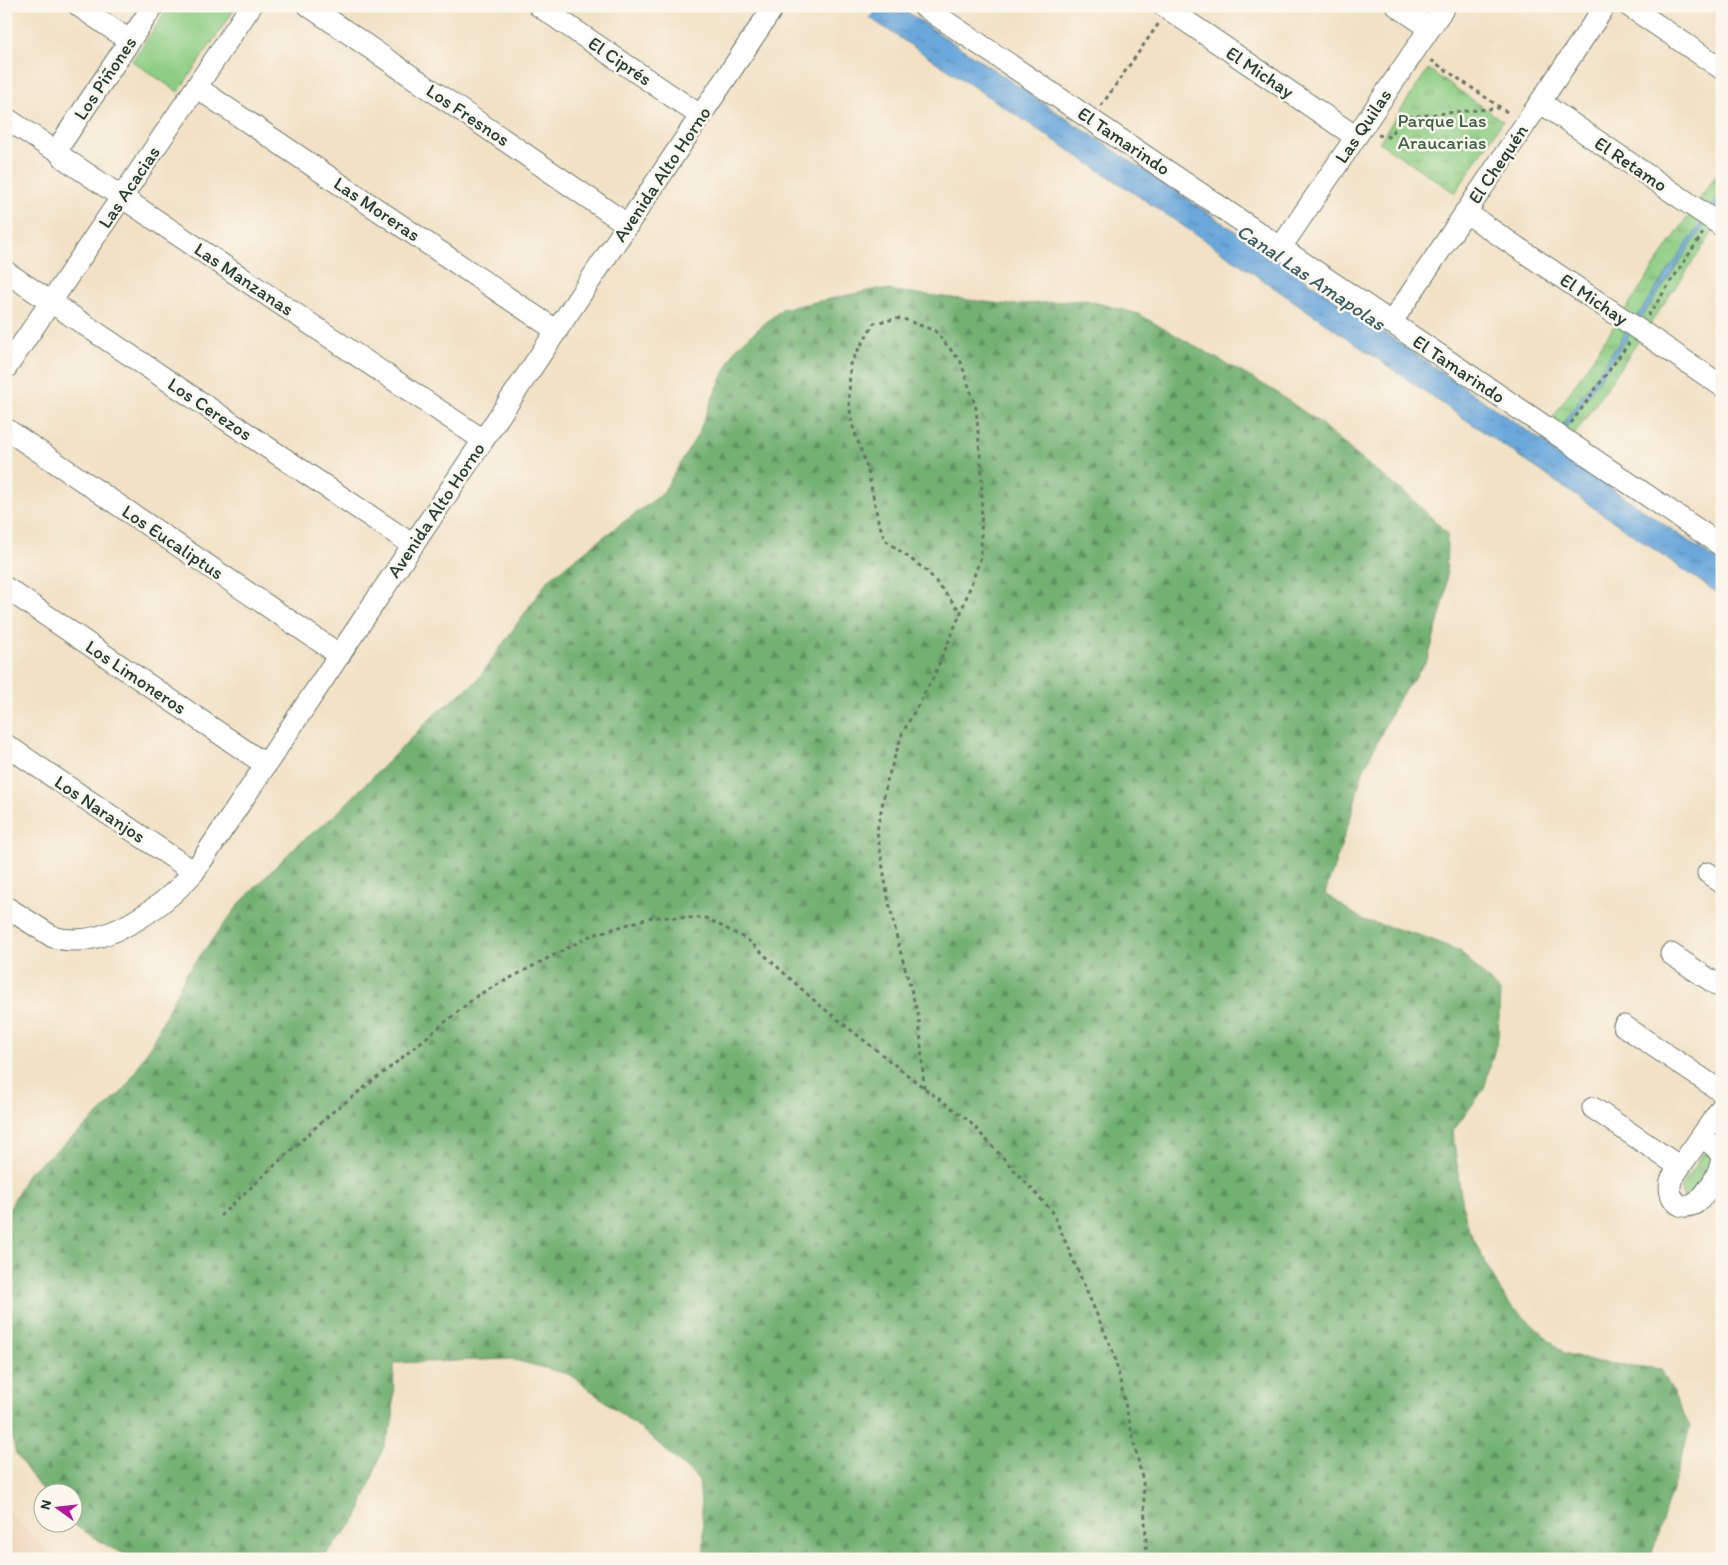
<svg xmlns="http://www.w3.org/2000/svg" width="1728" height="1565" viewBox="0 0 1728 1565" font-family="Itim,sans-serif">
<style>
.built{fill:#f0d5bc}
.grass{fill:#8ece84;stroke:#56865c}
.forest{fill:url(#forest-firs);stroke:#487753}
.park{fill:url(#park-tufts);stroke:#56865c}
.water{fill:url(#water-ripples);stroke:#447288}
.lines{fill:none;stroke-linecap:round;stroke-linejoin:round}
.minor-casing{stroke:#697667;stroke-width:23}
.path{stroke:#697667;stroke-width:3;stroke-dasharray:4 4;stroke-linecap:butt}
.minor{stroke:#fff;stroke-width:21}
.labels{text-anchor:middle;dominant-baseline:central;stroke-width:5;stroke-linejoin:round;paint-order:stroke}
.street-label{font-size:19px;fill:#1f3d34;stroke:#fbf7ec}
.park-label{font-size:19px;fill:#3b6148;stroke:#fbf7ec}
.water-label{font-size:20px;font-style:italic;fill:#365d66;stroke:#fbf7ec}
</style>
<defs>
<pattern id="forest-firs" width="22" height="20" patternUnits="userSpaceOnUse" patternTransform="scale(1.25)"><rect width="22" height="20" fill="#72b172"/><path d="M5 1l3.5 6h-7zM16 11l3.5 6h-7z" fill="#5d915e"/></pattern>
<pattern id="park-tufts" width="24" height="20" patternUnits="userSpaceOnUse" patternTransform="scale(1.25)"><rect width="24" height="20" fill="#8ece84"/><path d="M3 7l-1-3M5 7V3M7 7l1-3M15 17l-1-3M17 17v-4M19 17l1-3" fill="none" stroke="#73a86d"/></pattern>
<pattern id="water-ripples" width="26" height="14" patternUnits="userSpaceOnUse" patternTransform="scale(1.25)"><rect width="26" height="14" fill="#6aa7db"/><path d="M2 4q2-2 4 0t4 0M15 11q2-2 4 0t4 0" fill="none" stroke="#5789b2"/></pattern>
</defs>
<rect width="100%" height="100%" fill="#fbf7ec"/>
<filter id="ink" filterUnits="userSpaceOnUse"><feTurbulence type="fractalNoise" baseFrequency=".02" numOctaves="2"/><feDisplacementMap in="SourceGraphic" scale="10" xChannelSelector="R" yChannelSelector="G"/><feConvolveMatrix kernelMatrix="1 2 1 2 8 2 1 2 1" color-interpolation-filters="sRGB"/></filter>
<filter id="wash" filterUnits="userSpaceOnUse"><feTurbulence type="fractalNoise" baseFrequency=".0096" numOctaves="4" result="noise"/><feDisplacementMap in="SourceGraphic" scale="20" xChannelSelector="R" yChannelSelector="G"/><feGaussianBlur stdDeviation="1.12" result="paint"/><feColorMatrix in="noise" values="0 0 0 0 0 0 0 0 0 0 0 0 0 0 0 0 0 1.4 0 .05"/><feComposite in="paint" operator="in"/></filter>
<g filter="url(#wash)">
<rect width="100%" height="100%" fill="#f2e1c5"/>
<path class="built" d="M6,1508l49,51h-49z"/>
<path class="grass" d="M170,6h67l-59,86 -46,-31z"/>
<path class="forest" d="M878,289l132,16 76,-5 52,14 135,76 47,33 41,36 50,39 36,35 -1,60 -18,66 -31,42 -35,72 -11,43 -26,78 38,26 56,15 41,16 40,41 -2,45 -14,52 -31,42 6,52 8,43 20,40 20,36 57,51 33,9 64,7 29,58 -13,47 -27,85h-946v-22l-5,-57 -48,-43 -80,-62 -60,-16 -117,4 -1,58 -36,98 -36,40h-182l-26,-10 -42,-26 1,-1v-30h-29l-27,-38 -10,-40v-198l21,-42 57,-46 41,-39 28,-48 33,-67 55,-72 55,-56 38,-30 103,-104 39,-30 72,-102 58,-45 56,-41 36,-60 15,-37 23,-49 46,-39z"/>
<path class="park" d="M1428,69l75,52 -48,72 -76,-51z
M1722,166v53l-158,231 -23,-15z
M1708,1153l4,2 -1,14 -22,28h-6l-3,-10 22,-32z"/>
<path class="water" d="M879,6h19l337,225 487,333v32l-504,-347 -348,-231z
M1722,193v7l-169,246 -4,-2z"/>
</g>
<g filter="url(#ink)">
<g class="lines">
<g class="minor-casing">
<path id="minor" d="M79,6l51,35
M309,6l319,219
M539,6l162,110
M923,6l799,540
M1164,6l192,131
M1397,6l33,22
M1629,6l93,63
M196,87l361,244
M1540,102l182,124
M6,118l43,29 6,1 10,11 418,281
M55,148l5,-3 93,-139
M1465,212l257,174
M1281,247l164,-241
M6,272l407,273
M1391,323l214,-317
M6,368l245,-362
M6,429l334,226
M6,588l260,177
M6,745l188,127
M1708,873l14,10
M6,907l47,30c50,15 110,-30 141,-65l580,-866
M1671,954l51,34
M1624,1026l98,66
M1593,1108l87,59
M1701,1137c7,5 17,10 20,19 4,11 -18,45 -29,49 -17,6 -26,-13 -20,-27l50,-71"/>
</g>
<path class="path" d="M1431,60l79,54
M1101,106l58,-83
M1378,135l10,2 17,-20 94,-9
M1648,316l55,-83
M1571,423l58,-80
M924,1088l-5,-70 -21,-75 -11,-50 -10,-62 10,-50 15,-47 32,-58 27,-64 20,-55 1,-82 -6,-67 -15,-46 -26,-31 -34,-13 -27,5 -24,41 -1,38 3,22 16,47 10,49 7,20 42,31 34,41
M220,1216l110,-102 57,-44 91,-75 112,-59 62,-19 54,1 42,22 69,63 107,85 44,32 84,91 62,143 29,128 4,77"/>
<use href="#minor" class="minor"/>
</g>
</g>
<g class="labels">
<g class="street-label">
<text transform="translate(620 61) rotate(34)">El Ciprés</text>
<text transform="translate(1260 72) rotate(34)">El Michay</text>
<text transform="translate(105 78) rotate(-56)">Los Piñones</text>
<text transform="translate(468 115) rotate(34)">Los Fresnos</text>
<text transform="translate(1363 126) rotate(-56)">Las Quilas</text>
<text transform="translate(1124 141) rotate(34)">El Tamarindo</text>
<text transform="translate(1498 164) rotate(-56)">El Chequén</text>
<text transform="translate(1631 164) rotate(34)">El Retamo</text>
<text transform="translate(662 174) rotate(-56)">Avenida Alto Horno</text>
<text transform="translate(129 187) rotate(-56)">Las Acacias</text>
<text transform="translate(377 209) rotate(34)">Las Moreras</text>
<text transform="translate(244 279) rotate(34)">Las Manzanas</text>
<text transform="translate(1594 299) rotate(34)">El Michay</text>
<text transform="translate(1459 369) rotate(34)">El Tamarindo</text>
<text transform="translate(210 409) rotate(34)">Los Cerezos</text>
<text transform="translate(436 510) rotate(-56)">Avenida Alto Horno</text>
<text transform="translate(173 542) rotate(34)">Los Eucaliptus</text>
<text transform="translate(136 677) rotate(34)">Los Limoneros</text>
<text transform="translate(100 809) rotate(34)">Los Naranjos</text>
</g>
<g class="park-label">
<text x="1442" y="120">Parque Las<tspan x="1442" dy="22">Araucarias</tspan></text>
</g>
<g class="water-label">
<text transform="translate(1311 277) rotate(34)">Canal Las Amapolas</text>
</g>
</g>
<rect width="1728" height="1565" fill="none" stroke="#fbf7ec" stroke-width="25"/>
<g transform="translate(58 1508) rotate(285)"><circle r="24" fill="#fbf7ec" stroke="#a3ada2"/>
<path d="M0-4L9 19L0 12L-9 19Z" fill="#b5179e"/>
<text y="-8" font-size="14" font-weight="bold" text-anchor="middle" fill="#1f3d34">N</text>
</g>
</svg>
